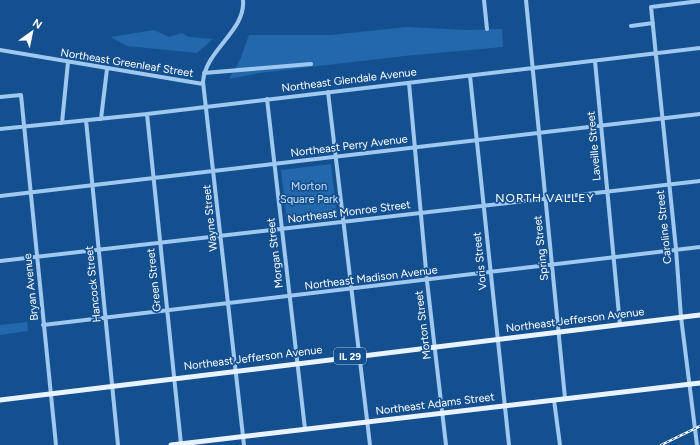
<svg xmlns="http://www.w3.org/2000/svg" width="700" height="445" viewBox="0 0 700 445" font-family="Figtree,sans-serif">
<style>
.green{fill:#2368ac}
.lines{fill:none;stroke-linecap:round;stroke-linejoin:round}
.minor{stroke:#9fc8f1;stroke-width:4}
.major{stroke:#e9f3ff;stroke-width:5}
.rail-casing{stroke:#fff;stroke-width:2.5}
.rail{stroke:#14508f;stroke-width:1;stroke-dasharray:3;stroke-linecap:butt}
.labels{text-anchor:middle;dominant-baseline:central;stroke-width:3.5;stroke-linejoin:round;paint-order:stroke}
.shield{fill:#14508f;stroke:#b8cadd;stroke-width:1}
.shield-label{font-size:10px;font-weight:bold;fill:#fff}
.street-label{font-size:11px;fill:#fff;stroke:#14508f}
.park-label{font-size:11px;fill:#c6e1fc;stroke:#14508f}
.neighbourhood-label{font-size:12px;letter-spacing:1px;fill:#fff;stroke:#14508f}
</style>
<rect width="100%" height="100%" fill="#14508f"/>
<path class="green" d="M407,27l58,3 37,-1 1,18 -99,9 -145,17 -30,6 11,-19 9,-25h82z
M154,30l15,7 13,-4 7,4 24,2 -16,14 -70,-7 -16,-9z
M331,164l6,52 -50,6 -6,-52z
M27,322l1,9 -28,4v-10z"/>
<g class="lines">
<path class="minor" d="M243,0c3,31 -38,50 -40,82l41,363
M484,0l3,29
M526,0l39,398
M631,26l22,-3
M0,50l203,34
M595,61l25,264
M204,73l107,-9
M470,76l39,369
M409,83l18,198 19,164
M328,92l42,353
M0,97l21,-2 35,350
M267,99l38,330
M147,114l34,330
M101,119l6,-50
M86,120l32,325
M62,123l6,-61
M0,129l147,-15 553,-66
M0,196l700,-82
M0,261l700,-80
M43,325l657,-78
M554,400l6,45
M697,445l-16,-128 -5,-68 -25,-242 49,-6"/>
<path class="major" d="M0,400l700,-85
M171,445l529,-62"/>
<g class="rail-casing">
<path id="rail" d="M661,445l39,-19"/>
</g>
<use href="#rail" class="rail"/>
</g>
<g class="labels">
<rect class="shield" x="334" y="348" width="32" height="16" rx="3"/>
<g class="shield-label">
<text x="350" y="356">IL 29</text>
</g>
<g class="street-label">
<text transform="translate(127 63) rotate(9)">Northeast Greenleaf Street</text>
<text transform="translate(349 80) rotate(-7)">Northeast Glendale Avenue</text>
<text transform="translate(349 146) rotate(-7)">Northeast Perry Avenue</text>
<text transform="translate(594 146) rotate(-95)">Laveille Street</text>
<text transform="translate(349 212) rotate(-7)">Northeast Monroe Street</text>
<text transform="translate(210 218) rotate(-96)">Wayne Street</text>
<text transform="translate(664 227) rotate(-96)">Caroline Street</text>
<text transform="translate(541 248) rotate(-96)">Spring Street</text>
<text transform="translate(275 253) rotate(-97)">Morgan Street</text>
<text transform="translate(480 261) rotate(-96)">Voris Street</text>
<text transform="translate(371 278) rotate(-7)">Northeast Madison Avenue</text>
<text transform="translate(154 280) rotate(-96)">Green Street</text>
<text transform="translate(93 284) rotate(-96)">Hancock Street</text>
<text transform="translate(31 287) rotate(-96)">Bryan Avenue</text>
<text transform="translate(575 320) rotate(-7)">Northeast Jefferson Avenue</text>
<text transform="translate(423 325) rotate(-97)">Morton Street</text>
<text transform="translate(253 358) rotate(-7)">Northeast Jefferson Avenue</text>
<text transform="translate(435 404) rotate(-7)">Northeast Adams Street</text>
</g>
<g class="park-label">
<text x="309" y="186">Morton<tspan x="309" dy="13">Square Park</tspan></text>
</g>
<g class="neighbourhood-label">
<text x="545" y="198">NORTH VALLEY</text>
</g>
</g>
<g transform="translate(32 32) rotate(33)" stroke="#14508f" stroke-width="3" paint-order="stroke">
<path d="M0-3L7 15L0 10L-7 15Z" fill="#ffffff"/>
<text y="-6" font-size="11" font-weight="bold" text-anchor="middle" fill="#ffffff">N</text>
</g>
</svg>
